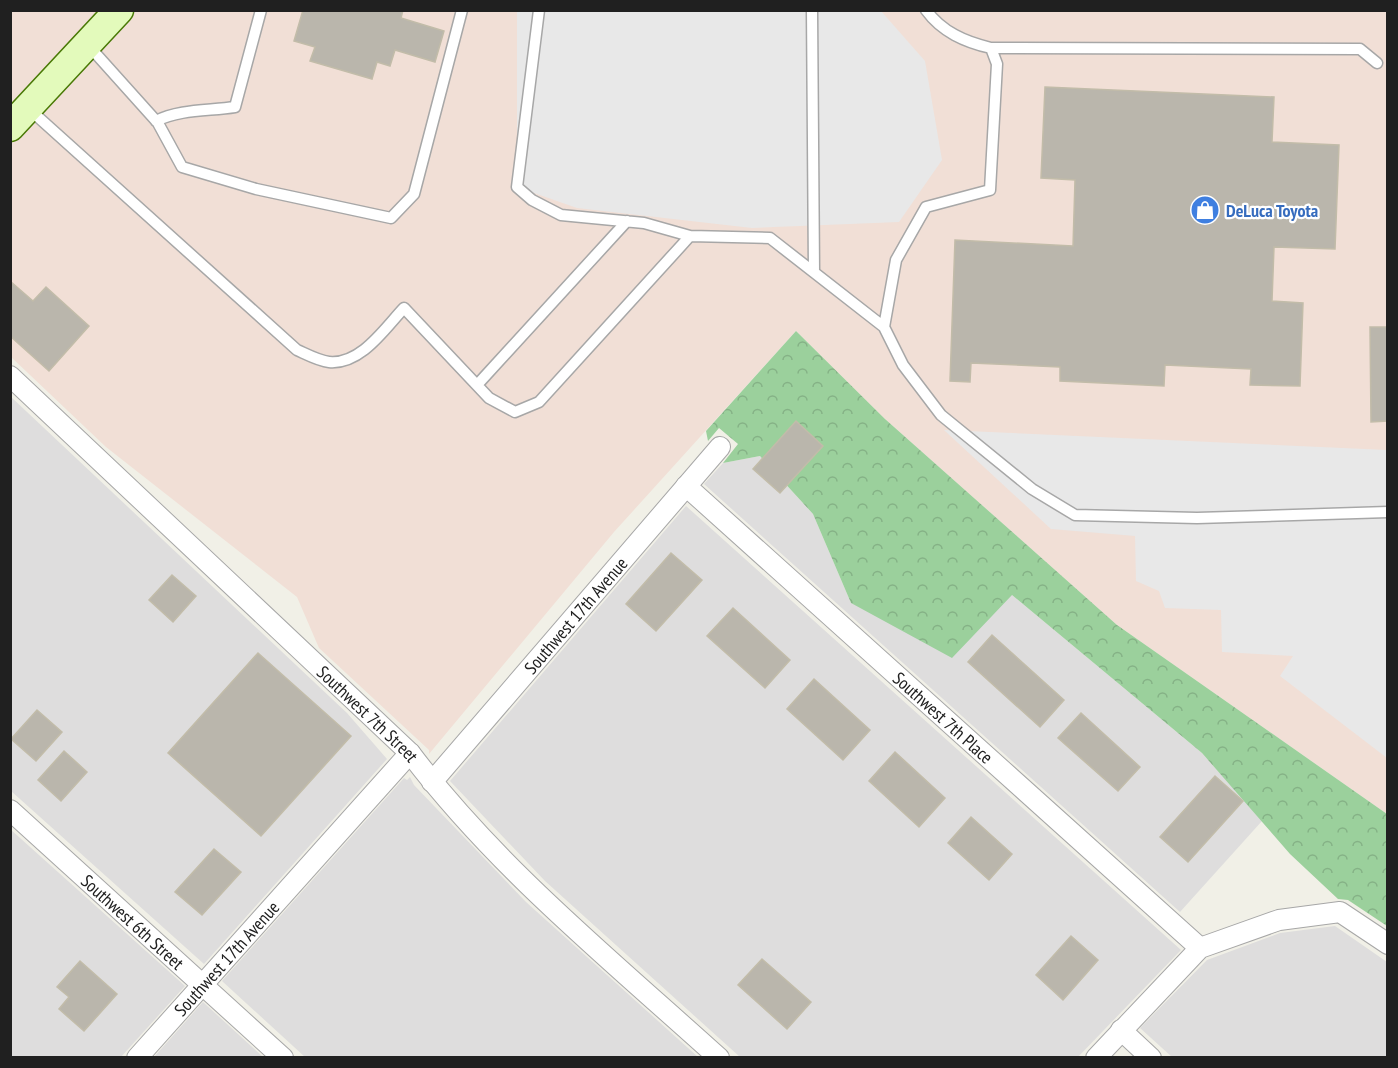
<svg xmlns="http://www.w3.org/2000/svg" width="1398" height="1068" viewBox="0 0 1398 1068" font-family="'PT Sans Narrow',sans-serif">
<style>
.residential{fill:#dedddd}
.commercial{fill:#f1dfd6}
.forest{fill:url(#forest-crowns)}
.parking{fill:#e8e8e8}
.building{fill:#bab6ac;stroke:#c2bca9;stroke-width:1.5}
.lines{fill:none;stroke-linecap:round;stroke-linejoin:round}
.service-casing{stroke:#a7a7a7;stroke-width:13}
.minor-casing{stroke:#a7a7a7;stroke-width:22}
.secondary-casing{stroke:#497905;stroke-width:31}
.service{stroke:#fff;stroke-width:10}
.minor{stroke:#fff;stroke-width:20}
.secondary{stroke:#e3fabb;stroke-width:28}
.labels{text-anchor:middle;dominant-baseline:central;stroke-width:4.5;stroke-linejoin:round;paint-order:stroke}
.shop-label{font-size:18px;font-weight:bold;fill:#366cbe;stroke:#fff;text-anchor:start}
.street-label{font-size:18px;fill:#202020;stroke:#fff}
</style>
<defs>
<pattern id="forest-crowns" width="20" height="18" patternUnits="userSpaceOnUse" patternTransform="scale(1.5)"><rect width="20" height="18" fill="#9bd09c"/><path d="M2 6a3 3 0 1 1 6 0M12 15a3 3 0 1 1 6 0" fill="none" stroke="#85b286"/></pattern>
</defs>
<rect width="100%" height="100%" fill="#f1f0e7"/>
<path class="residential" d="M10,396l337,317 40,46 -183,205 -193,-173z
M760,456l53,58 38,89 161,-8 190,158 60,68 -82,91 -476,-428 19,-21z
M686,506l495,444 -103,107h-338l-195,-176 -95,-100z
M410,777l4,8 112,117 172,155h-393l-83,-76 182,-203 3,2z
M10,829l175,157 -64,71h-110z
M1335,926l52,36v95h-215l-32,-29 67,-68 73,-27z
M203,1002l60,55h-109z"/>
<path class="commercial" d="M11,11h91l-91,97z
M136,11h1251v803l-270,-189 -232,-206 -89,-88 -182,201 -185,222v-4l-110,-102 -22,-51 -191,-150 -95,-90 -1,-212z"/>
<path class="forest" d="M796,331l89,88 232,206 270,189v112l-39,-26 -10,-1 -48,-45 -88,-101 -190,-158 -60,63 -101,-55 -38,-89 -53,-58 -37,7 15,-19 -19,-16 -11,13 -2,-10z"/>
<path class="parking" d="M517,11h364l44,50 17,99 -43,62 -147,6 -175,-20 -60,-21z
M944,430l443,20v308l-107,-82 13,-20 -71,-4 -1,-42 -56,-2 -6,-17 -23,-10 -1,-45 -84,-7z"/>
<path class="building" d="M303,10h100l-2,8 43,13 -9,31 -40,-12 -5,16 -13,-4 -5,17 -62,-18 5,-14 -21,-6z
M1045,87l229,10 -2,45 67,3 -4,104 -61,-2 -2,54 31,2 -3,83 -50,-1 1,-16 -86,-4 -1,21 -104,-5v-14l-89,-4 -1,19 -20,-1 5,-141 118,6 2,-66 -34,-2z
M10,281l23,20 13,-14 43,39 -40,45 -39,-35z
M1370,327h18v94l-17,1z
M796,421l27,25 -43,47 -27,-24z
M671,553l31,27 -46,51 -30,-27z
M172,575l24,21 -23,26 -24,-22z
M733,608l57,52 -25,28 -58,-52z
M992,635l72,65 -24,27 -72,-65z
M258,653l93,83 -90,100 -93,-83z
M814,679l56,51 -27,30 -56,-51z
M37,710l25,22 -26,29 -25,-22z
M1081,713l59,54 -22,24 -60,-53z
M64,751l23,21 -26,29 -23,-21z
M895,752l50,46 -26,29 -50,-46z
M1215,776l28,25 -55,61 -28,-25z
M971,817l41,37 -23,26 -41,-37z
M214,849l27,23 -39,43 -27,-23z
M1071,936l27,24 -35,40 -27,-25z
M762,959l49,43 -24,27 -49,-44z
M80,961l37,33 -33,37 -25,-22 10,-12 -12,-10z"/>
<g class="lines">
<g class="service-casing">
<path id="service" d="M539,10l-22,177 15,13 29,15 83,8 46,13
M812,10l2,262
M88,45l70,78 24,44 74,22 135,29 23,-24 48,-184
M991,48l369,1 17,14
M28,108l269,242c9,4 22,11 32,12 32,3 56,-34 75,-54l85,90 26,14 24,-10 151,-166 80,2 114,89 19,38 38,50 91,74 43,26 122,3 191,-6
M156,121c24,-12 53,-10 79,-14l26,-97
M884,327l12,-67 30,-53 64,-17 7,-126 -6,-16c-26,-6 -49,-16 -65,-38
M477,385l150,-164"/>
</g>
<g class="minor-casing">
<g id="minor">
<path id="s1" d="M10,376l400,377c87,115 202,208 309,305"/>
<path id="s2" d="M686,486l514,462"/>
<path id="s3" d="M432,782l288,-335"/>
<path id="s4" d="M10,810l273,248"/>
<path d="M1121,1030l30,28"/>
<path id="s5" d="M137,1058l273,-305"/>
<path d="M1096,1058l104,-110 79,-28 61,-8 48,32"/>
</g>
</g>
<g class="secondary-casing">
<path id="secondary" d="M10,127l109,-117"/>
</g>
<use href="#service" class="service"/>
<use href="#minor" class="minor"/>
<use href="#secondary" class="secondary"/>
</g>
<defs>
<g id="shop-disc" transform="scale(1.5)"><circle r="9.5" fill="#3f7fe0" stroke="#fff"/><path d="M-5-2.5h2.3a2.7 3.5 0 0 1 5.4 0H5L5.5 6h-11ZM-1.5-2.5h3a1.5 2.3 0 0 0-3 0Z" fill="#fff"/></g>
</defs>
<g fill-rule="evenodd">
<use href="#shop-disc" x="1205" y="210"/>
</g>
<g class="labels">
<g class="shop-label">
<text x="1226" y="210">DeLuca Toyota</text>
</g>
<g class="street-label">
<text stroke="none"><textPath href="#s3" startOffset="220">Southwest 17th Avenue</textPath></text>
<text stroke="none"><textPath href="#s1" startOffset="492">Southwest 7th Street</textPath></text>
<text stroke="none"><textPath href="#s2" startOffset="346">Southwest 7th Place</textPath></text>
<text stroke="none"><textPath href="#s4" startOffset="166">Southwest 6th Street</textPath></text>
<text stroke="none"><textPath href="#s5" startOffset="134">Southwest 17th Avenue</textPath></text>
</g>
</g>
<rect width="1398" height="1068" fill="none" stroke="#202020" stroke-width="24"/>
</svg>
